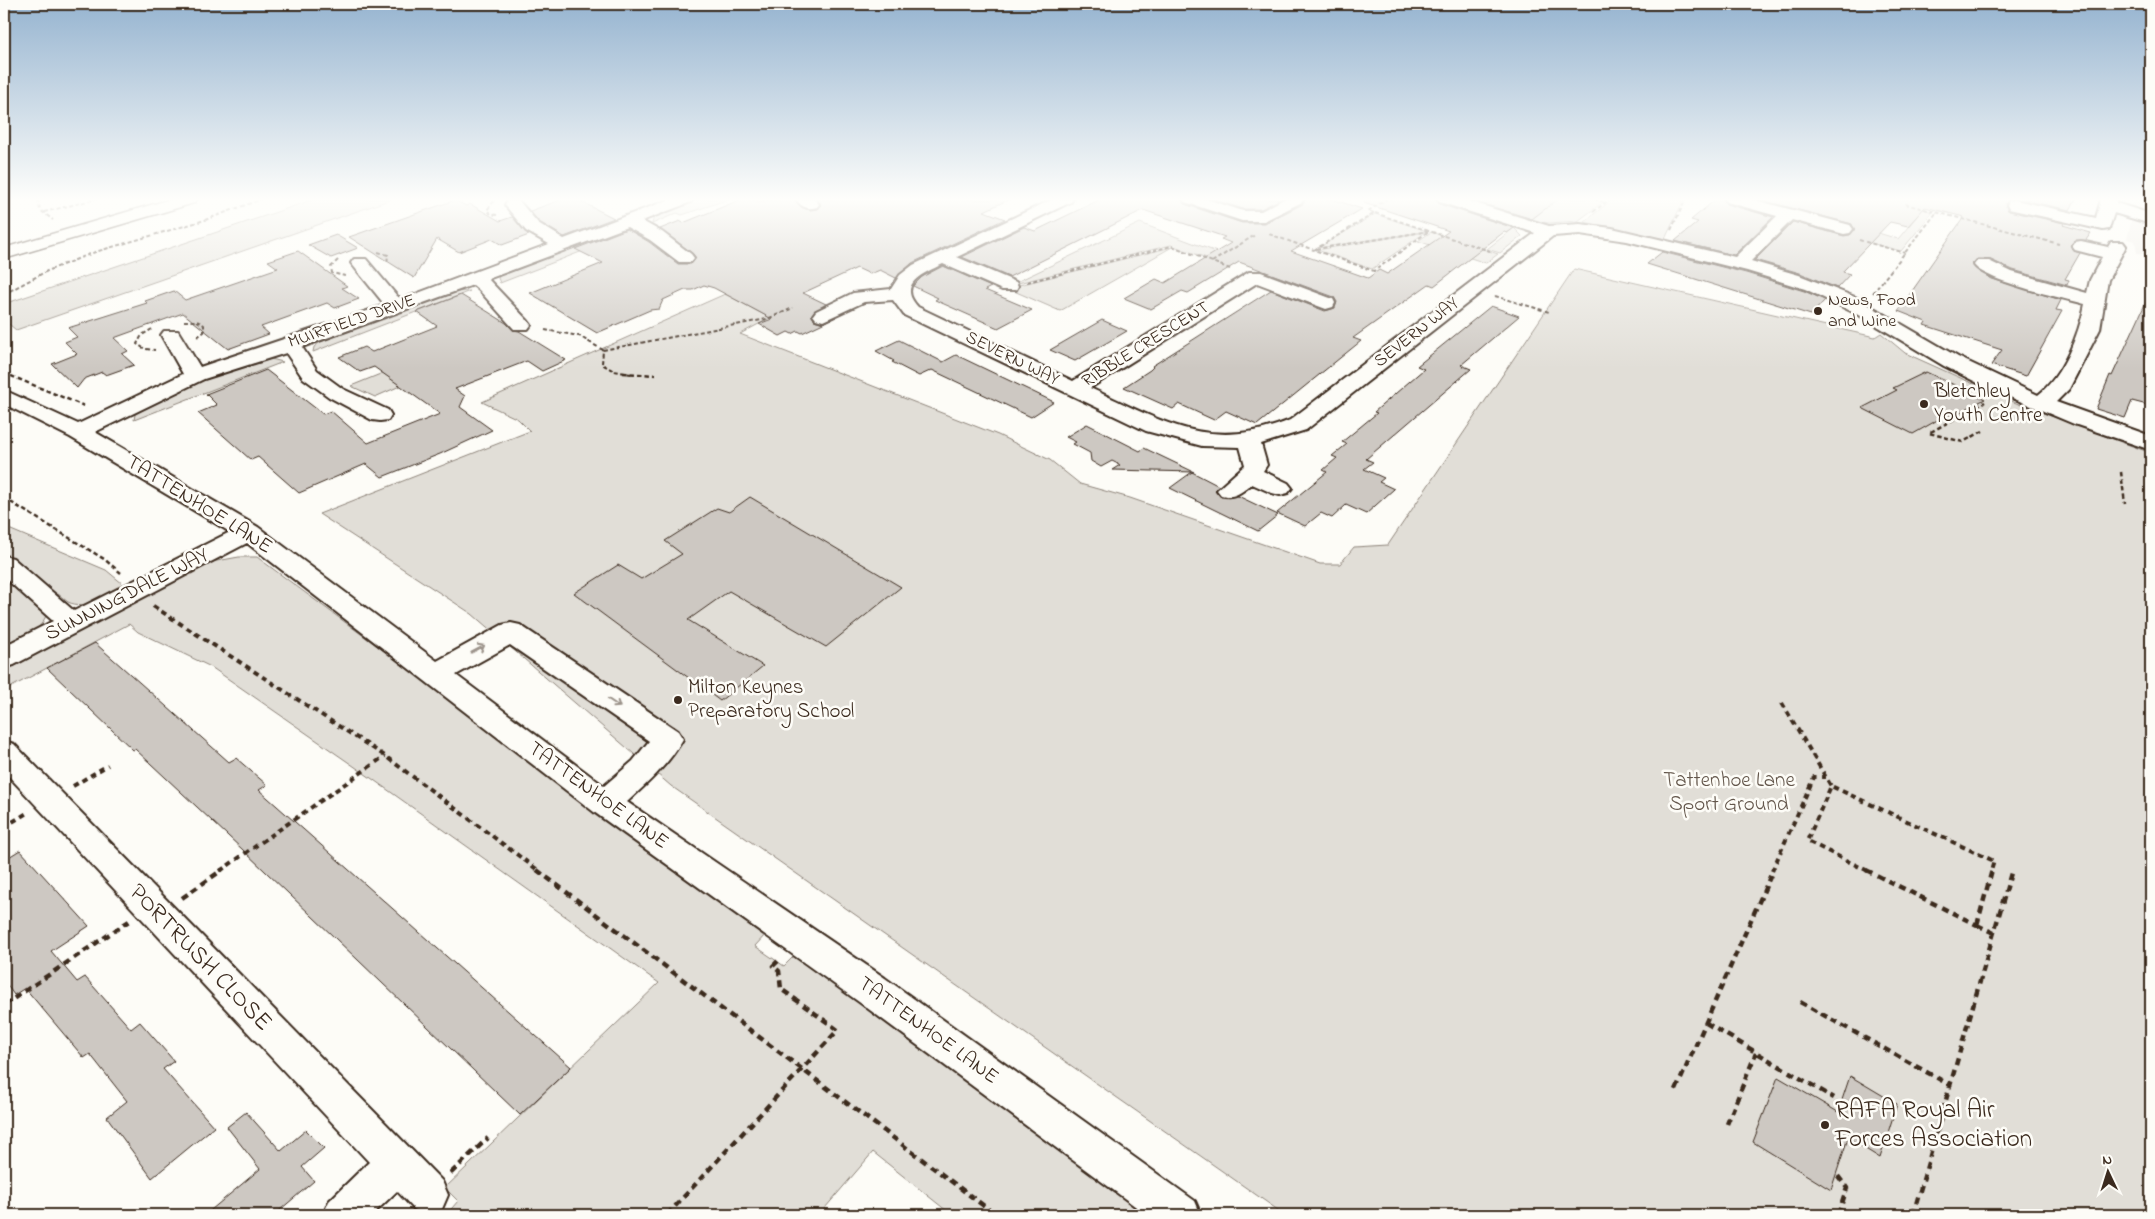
<svg xmlns="http://www.w3.org/2000/svg" width="2155" height="1219" viewBox="0 0 2155 1219" font-family="'Indie Flower',sans-serif">
<style>
.built{fill:#efece7}
.green{fill:#e1ded7;stroke:#8e847a}
.building{fill:#cdc8c2;stroke:#3b2a1e}
.lines{fill:none;stroke-linecap:round;stroke-linejoin:round}
.minor-casing{stroke:#3b2a1e;stroke-width:4}
.highway-casing{stroke:#3b2a1e;stroke-width:3}
.path-far3{stroke:#3b2a1e;stroke-width:2;stroke-dasharray:4 2.5;stroke-linecap:butt}
.path-far2{stroke:#3b2a1e;stroke-width:2.5;stroke-dasharray:4.5 3;stroke-linecap:butt}
.path-far1{stroke:#3b2a1e;stroke-width:4;stroke-dasharray:5.5 4.5;stroke-linecap:butt}
.path{stroke:#3b2a1e;stroke-width:4.5;stroke-dasharray:7 5;stroke-linecap:butt}
.minor{fill:#fdfcf7;fill-rule:evenodd}
.highway{fill:#fdfcf7;fill-rule:evenodd}
.oneway{stroke:#9c938a}
.poi-dot{fill:#3b2a1e;stroke:#fdfcf7;stroke-width:2}
.labels{text-anchor:middle;dominant-baseline:central;stroke-width:5;stroke-linejoin:round;paint-order:stroke}
.far-poi-label{font-size:18px;fill:#3b2a1e;stroke:#fdfcf7;text-anchor:start}
.far-street-label{font-size:18px;fill:#3b2a1e;stroke:#fdfcf7}
.poi-label{font-size:21px;fill:#3b2a1e;stroke:#fdfcf7;text-anchor:start}
.street-label{font-size:21px;fill:#3b2a1e;stroke:#fdfcf7}
.park-label{font-size:21px;fill:#64574c;stroke:#fdfcf7}
.near-street-label{font-size:25px;fill:#3b2a1e;stroke:#fdfcf7}
.near-poi-label{font-size:25px;fill:#3b2a1e;stroke:#fdfcf7;text-anchor:start}
</style>
<rect width="100%" height="100%" fill="#fdfcf7"/>
<filter id="ink" filterUnits="userSpaceOnUse"><feTurbulence type="fractalNoise" baseFrequency=".02" numOctaves="2"/><feDisplacementMap in="SourceGraphic" scale="10" xChannelSelector="R" yChannelSelector="G"/><feConvolveMatrix kernelMatrix="1 2 1 2 8 2 1 2 1" color-interpolation-filters="sRGB"/></filter>
<g filter="url(#ink)">
<path class="built" d="M2131,199h20v56l-14,-2 -2,-12 -8,-2 6,-26z"/>
<path class="green" d="M315,199h77l-376,131 -12,-10v-16z
M698,199h31l-47,16 -5,-2 -25,11 2,-8z
M1558,199h34l11,3 -25,19 -29,2 -19,-3z
M1613,199h71l-19,40 -81,-17z
M1923,209l10,3 -32,39 -34,-9 8,-10 23,7z
M1375,214l52,17 -109,17z
M1140,223l82,31 -10,6 -41,-15 -161,40z
M1514,228l8,8 -22,17 -13,-4z
M625,230l7,2 -132,51 -2,-5 4,-5 112,-42z
M1426,232l-54,37 -55,-19z
M1431,232l67,22 -12,9 -68,-22z
M1172,247l-112,64 -53,-23z
M1574,269l301,68 6,-4 24,20 111,50 135,50v762h-866l-614,-429 -199,-172 -153,-100 211,-83 -12,-12 -36,-17 243,-108 45,24 -30,16 258,101 52,25 30,24 50,14 190,66h20l14,-17 34,-2z
M470,291l-157,61 1,-5 6,-5 133,-50z
M478,334l17,10 -120,53 -24,-11z
M271,359l12,3 -149,58 1,-6c41,-24 89,-46 136,-55z
M4,527l102,43 17,14c-9,14 -39,26 -55,18 -3,-2 -7,-6 -10,-8l-24,12 12,10c-8,18 -25,25 -42,34z
M239,557h18l509,377 -11,12 29,20 11,-11 350,260h-193l-79,-63 -54,63h-373l12,-14 -13,-13 214,-205 -288,-205 -160,-111 -73,-35 -9,-8 -125,67v-25l196,-102z"/>
<path class="building" d="M563,199h13l38,19 -50,19 -25,-15 -9,-11z
M742,199l17,2 35,-2 7,8 9,3 7,-1 4,-4 -5,-6h194l-26,12 21,8 -93,44 -16,15 -16,-8 -10,4 -13,-6 -54,25 23,11 -14,10 2,6 10,3 12,-6 -34,16 -4,-2 -6,3 -4,-2 -8,4 -21,-12 13,-5 -58,-31 -10,-3 -11,5h-8l-22,10 -4,9 -9,1 -53,23 -67,-40 73,-30 -28,-14 52,-20 22,13 29,22h13l5,-6 -4,-5 -32,-24 20,-8 3,2z
M1101,199h80l3,5 58,19h23l38,-19 3,-5h26l30,10 -71,42 77,27 11,-8 8,4 62,-43 -85,-28 1,-4h71l3,5 75,24 -7,5 -3,-1 -70,54 -5,-2 -76,54 8,3 -104,84 -31,-14 -12,9 -35,-16 -6,5 -49,-22 26,-17 3,-3 -1,-1 119,-76 54,21 10,-3 2,-6 -3,-5 -95,-35 -51,31 -6,-2 -31,18 -27,-11 32,-19 9,4 66,-40 -10,-4 4,-2 -82,-27 -134,67 -47,-20 62,-30 11,4z
M1211,199h70l-20,10h-18z
M1467,199h91l-26,20z
M1716,199h7l3,5 47,13 -39,38 -59,-14 23,-19 -7,-2z
M1757,199h254l-6,5 4,7 55,12 -1,2 28,8 -5,7h-11l-5,5 4,6 6,2 -15,26 4,1 -2,5 -54,-15 -24,-11h-12l-5,5 8,8 12,7 69,21 -5,10 6,1 -36,65 -35,-11 11,-15 -78,-25 2,-3 -28,-11 66,-94 -39,-10 -17,19 -18,-4 -46,48 -1,2 7,2 -13,14 -37,-15 -45,-13 38,-38 51,14 6,-1 4,-5 -2,-6z
M2018,199h58l-6,11z
M455,200l11,6 4,-2 30,17 12,-4 17,18 -27,10 -10,-6 -33,13 -22,-13 -23,39 -65,-41z
M336,235l22,13 -27,10 -23,-13z
M298,251l49,35 -5,2 17,11 -24,9 -8,-5 -66,24 8,7 -41,15 -45,-36 -69,25 14,13 -6,3 12,11 -28,10 -4,-3 -18,7 -7,9 -25,-24 25,-10 -12,-12 12,-5 -9,-9 79,-25 -2,-2 29,-10 11,9 93,-32 -10,-7z
M1662,252l84,21 58,18 21,9 -14,15 -164,-51z
M943,266l48,21 -6,3 47,20 -34,18 -63,-28 3,-2 -25,-12 9,-9z
M2151,291v115l-19,-5 -7,17 -29,-9 14,-34 2,1z
M461,295l45,28 7,7 6,1 47,29 -24,11 -15,-10 -72,28 10,7 -5,11 32,23 -52,24 -58,23 -16,-13 -67,29 -41,-36 -7,3 -53,-47 19,-8 -11,-11 60,-24 57,44 8,-3 37,32 72,-29 -66,-47 -14,5 -21,-15 25,-10 8,5 65,-26 -20,-14z
M1491,306l28,10 -58,49 10,4 -105,90 7,3 -9,7 20,9 -5,4 15,7 -28,25 -20,-9 -14,13 -11,-5 -16,13 -28,-13 50,-41 -4,-2 14,-12 -5,-2 15,-12 -5,-2 35,-29 -3,-1 50,-43 -7,-3z
M1102,320l25,11 -52,30 -25,-11z
M899,340l44,22 13,-7 98,47 -23,15 -99,-47 -13,6 -27,-14 2,-1 -18,-10z
M1926,372l59,27 -32,17 -5,-2 -35,20 -51,-26 35,-18 -4,-2z
M1087,424l53,27 4,-3 50,24 -82,-2 8,-5 -8,-4 -11,6 -10,-6 -1,-8 -17,-9 3,-2 -10,-5z
M1192,472l25,13 2,1 -4,4 6,7 17,-1 40,19 -20,16 -88,-43z
M750,497l151,90 -75,60 -97,-56 -41,29 75,46 -43,35 -146,-108 44,-28 23,14 41,-25 -17,-13 52,-33 12,4z
M95,643l134,119 7,-4 31,27 -8,5 312,277 -51,48 -277,-265 -108,-101 -2,1 -86,-82z
M20,850l69,76 -38,25 26,31 8,-5 46,52 9,-7 34,39 -11,8 51,58 -62,51 -45,-61 20,-16 -37,-47 -6,4 -59,-70 -11,7 -10,-14v-121z
M1850,1076l47,28 -17,54 -32,-20 -17,52 -78,-48 25,-65 60,35z
M246,1112l35,39 25,-21 18,18 -22,19 12,14 -40,34h-69l55,-46 -33,-42z"/>
<g class="lines">
<g class="minor-casing">
<path id="minor" d="M671,199h22l-2,3 -49,19 20,11 29,22 3,4 -3,4h-12l-29,-22 -23,-13 -139,52 40,42 3,4 -3,4h-14l-35,-39 -6,-5 -171,62 15,23 26,19 45,21 3,5 -3,5 -8,1 -8,-1 -43,-23 -26,-19 -17,-25 -82,26 -109,53 163,95 179,134 65,-36 9,-2 9,2 158,106 5,8c-14,25 -35,44 -56,63l258,176 310,223 6,14h-54l-288,-213 -265,-190 -347,-269 -233,122 -10,3v-22l49,-25 -49,-44v-21l9,2 61,53 156,-79 -160,-95 -66,-33v-14l74,34 105,-50 -22,-39 3,-4h14l22,36 185,-62 -34,-42 3,-4h12l31,37 5,3 147,-55 -23,-13 -21,-26 2,-4h12l19,22 26,16zM510,645l139,96 -16,20 -29,25 -148,-111z
M796,199h18l5,5 -2,3c-9,3 -16,0 -21,-8z
M1053,199h20l-2,3 -114,55 59,25 2,4 -2,4h-14l-59,-26c-19,9 -47,20 -25,43l155,74 176,-109h12l72,27 2,4 -2,4 -7,2 -69,-26 -167,105c72,33 120,65 200,32l245,-187 -95,-31 -2,-3h24l87,27 31,-2 32,4 123,29 42,-41 -50,-14 -2,-3h26l99,26 3,4 -3,4 -6,1 -52,-14 -41,41 48,14 56,22 103,60 80,38c25,-19 41,-61 47,-91 -22,-6 -100,-23 -111,-39l3,-4h12l23,11 75,21 3,-13 12,-23 -27,-7 -3,-4 3,-4 6,-1 27,6 3,-5h12l3,4 -18,34 -8,49 -31,60 -13,13 95,34v14l-77,-26 -90,-38 -40,-20 -85,-51 -54,-26 -58,-18 -120,-30 -47,-7 -27,2 -247,194 -45,14 6,21 -4,6 25,12 4,5 -4,5 -8,2 -8,-2 -20,-9c-11,8 -17,15 -31,11l-4,-5 28,-25 -5,-18 -38,-1 -56,-15 -242,-116 -11,-15 -29,2 -41,19 -7,-2 -3,-4 3,-4 37,-18 38,-4 9,-14 13,-10z
M1183,199h23l37,12h18l23,-12h20l-2,3 -38,19h-22l-57,-19z
M2101,199h16l-1,4 35,11v10l-37,-11 -5,16 -6,1 -94,-21 -2,-4 2,-4 6,-1 81,18z
M4,741l10,3 428,437 6,14 -6,14 -14,6 -14,-6 -17,-18 -25,24h-49l6,-14 40,-39 -365,-391z"/>
</g>
<g class="highway-casing">
<path id="highway" d="M171,199h26l-3,4 -190,56v-11z"/>
</g>
<path class="path-far3" d="M38,199l2,11 13,10
M1594,199l11,3
M494,201l-7,9 4,4 6,1
M1905,204l154,40
M44,212l52,-13
M1593,212l17,-13
M1374,213l-6,-2 19,-12
M1375,213l54,18 -55,40 -60,-21z
M1671,230l15,-31
M1269,234l45,16
M1859,240l46,13
M1316,249l113,-18 61,20
M378,252l10,3 -1,8
M338,260l-7,7 1,6 13,3
M1212,262l43,-27
M1027,282l145,-36 58,23
M1873,293l64,-81
M4,294l43,-23 48,-19 110,-32 57,-21
M1495,296l54,16
M184,321h13l7,4v7l-7,5
M152,329l-10,6 -5,9 8,5 10,1
M545,330l34,6 24,14 -1,14 12,7 17,3
M603,350l164,-31 26,-11
M4,373l3,1"/>
<path class="path-far2" d="M4,373l80,33
M623,373l33,2
M1983,431l-20,11 -34,-9 56,-31
M2121,472l4,32
M4,498l100,61 17,14"/>
<path class="path-far1" d="M153,606l232,150 154,115
M1782,703l49,83
M73,786l35,-21
M4,827l23,-14
M220,871l165,-115
M1772,871l42,-94h12
M1868,871l-61,-30 24,-55 163,75 -3,10"/>
<path class="path" d="M537,870l459,345
M1866,870l111,55
M182,898l40,-28
M1977,925l17,8
M1977,925l15,-55
M1800,1002l150,83
M4,1005l125,-84
M1706,1023l128,75
M1676,1090l97,-220
M1727,1124l29,-71
M451,1173l37,-35
M1838,1176l9,12 -9,27
M667,1215l171,-185 -57,-41 -2,-18 -6,-5 6,-6
M1913,1215l98,-342"/>
<use href="#minor" class="minor"/>
<use href="#highway" class="highway"/>
</g>
<defs><path id="oneway-shaft" d="M-6 0H5M1.5-3L5.5 0L1.5 3" fill="none" stroke-width="1.6" stroke-linecap="round" stroke-linejoin="round" transform="scale(1.25)"/></defs>
<g class="oneway">
<use href="#oneway-shaft" transform="translate(478 649) rotate(-28)"/>
<use href="#oneway-shaft" transform="translate(614 703) rotate(34)"/>
</g>
</g>
<linearGradient id="sky" x2="0" y2="1"><stop stop-color="#96b4d0"/><stop offset="0.54" stop-color="#fefefb"/><stop offset="1" stop-color="#fefefb" stop-opacity="0"/></linearGradient>
<rect width="2155" height="369" fill="url(#sky)"/>
<g class="poi-dot">
<circle cx="1818" cy="311" r="5"/>
<circle cx="1924" cy="404" r="5"/>
<circle cx="678" cy="700" r="5"/>
<circle cx="1825" cy="1125" r="5"/>
</g>
<g class="labels">
<g class="far-poi-label">
<text x="1828" y="301">News, Food<tspan x="1828" dy="21">and Wine</tspan></text>
</g>
<g class="far-street-label">
<text transform="translate(352 322) rotate(-19)">MUIRFIELD DRIVE</text>
<text transform="translate(1417 333) rotate(-38)">SEVERN WAY</text>
<text transform="translate(1146 345) rotate(-32)">RIBBLE CRESCENT</text>
<text transform="translate(1012 359) rotate(26)">SEVERN WAY</text>
</g>
<g class="poi-label">
<text x="1934" y="392">Bletchley<tspan x="1934" dy="24">Youth Centre</tspan></text>
<text x="688" y="688">Milton Keynes<tspan x="688" dy="24">Preparatory School</tspan></text>
</g>
<g class="street-label">
<text transform="translate(199 505) rotate(32)">TATTENHOE LANE</text>
<text transform="translate(127 595) rotate(-27)">SUNNINGDALE WAY</text>
<text transform="translate(598 796) rotate(36)">TATTENHOE LANE</text>
<text transform="translate(928 1031) rotate(36)">TATTENHOE LANE</text>
</g>
<g class="park-label">
<text x="1729" y="781">Tattenhoe Lane<tspan x="1729" dy="24">Sport Ground</tspan></text>
</g>
<g class="near-street-label">
<text transform="translate(200 958) rotate(46)">PORTRUSH CLOSE</text>
</g>
<g class="near-poi-label">
<text x="1835" y="1111">RAFA Royal Air<tspan x="1835" dy="29">Forces Association</tspan></text>
</g>
</g>
<rect width="2155" height="1219" fill="none" stroke="#fdfcf7" stroke-width="20"/>
<rect x="10" y="10" width="2135" height="1199" fill="none" stroke="#3b2a1e" stroke-width="2" filter="url(#ink)"/>
<g transform="translate(2108 1172) rotate(356)" stroke="#fdfcf7" stroke-width="4" paint-order="stroke">
<path d="M0-4L9 19L0 12L-9 19Z" fill="#3b2a1e"/>
<text y="-8" font-size="14" font-weight="bold" text-anchor="middle" fill="#3b2a1e">N</text>
</g>
</svg>
